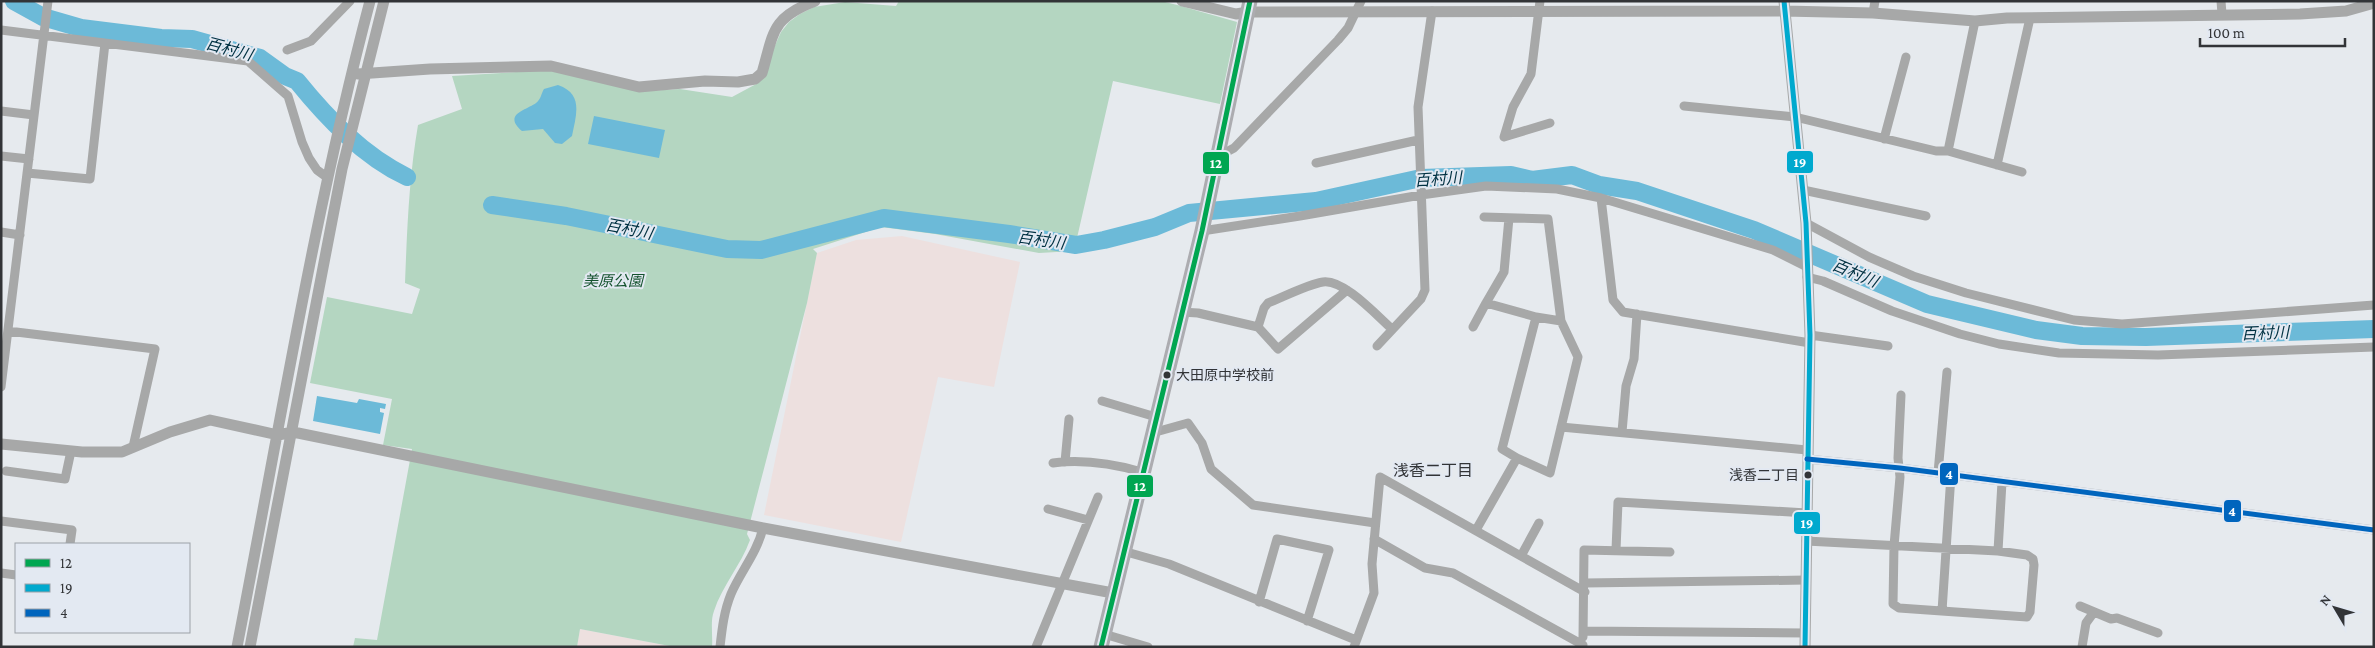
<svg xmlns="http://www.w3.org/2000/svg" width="2375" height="648" viewBox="0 0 2375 648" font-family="'Crimson Pro','Noto Sans JP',serif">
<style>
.education{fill:#ede0df}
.green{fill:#b4d6c1}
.water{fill:#6cbad8}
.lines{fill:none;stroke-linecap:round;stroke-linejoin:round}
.river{stroke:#6cbad8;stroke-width:18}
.minor{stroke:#a7a8a8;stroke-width:9}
.tertiary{stroke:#a7a8a8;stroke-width:11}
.trunk{stroke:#acacb0;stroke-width:15}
.bus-1-casing{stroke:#e3e9f2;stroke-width:9}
.bus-2-casing{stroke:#e3e9f2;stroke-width:9}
.bus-3-casing{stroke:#e3e9f2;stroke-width:9}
.bus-1{stroke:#00a651;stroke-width:5}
.bus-2{stroke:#00a9ce;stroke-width:5}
.bus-3{stroke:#0065bd;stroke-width:5}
.bus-dot{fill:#323437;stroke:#e3e9f2;stroke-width:2}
.labels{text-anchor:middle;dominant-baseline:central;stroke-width:4;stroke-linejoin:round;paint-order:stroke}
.bus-label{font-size:14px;fill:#323437;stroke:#e3e9f2;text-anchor:start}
.park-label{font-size:15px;font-style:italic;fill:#14522e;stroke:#e3e9f2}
.water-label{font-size:16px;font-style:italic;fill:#003142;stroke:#e3e9f2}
.neighbourhood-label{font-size:16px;fill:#323437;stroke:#e3e9f2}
.line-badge{stroke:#e3e9f2;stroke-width:2}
.badge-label{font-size:14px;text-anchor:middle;font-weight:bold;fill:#fff}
</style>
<rect width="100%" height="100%" fill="#e6eaee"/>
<path class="education" d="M902,236l118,26 -26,125 -56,-10 -37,165 -137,-27 53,-262 39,-13z
M580,629l95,18h-98z"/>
<path class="green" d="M899,1h262c26,6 50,14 76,21l-17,82 -107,-23 -39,170 -35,2 -104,-19 -54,-7 -68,22 4,4 -10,50 -60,231 3,6c-9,25 -28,46 -36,71 -4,10 -1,25 -2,36h-37l-95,-18 -3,18h-224l2,-9 22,2 35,-191 -29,-4 9,-46 -82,-16 17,-86 85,17 8,-25 -15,-6c2,-52 4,-106 13,-158l44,-16 -10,-33 98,-6 96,21 34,-2 52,8 26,-14 23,-51 8,-10 11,-8 14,-7 31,-5 51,4z"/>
<path class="water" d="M558,85c26,9 18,30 14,51l-10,8 -7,-1 -12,-14 -21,2c-20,-17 5,-21 14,-28 5,-4 5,-9 8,-14z
M594,116l71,14 -6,28 -71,-14z
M317,396l40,7 2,-4 27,5 -1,5 -5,-1v4l4,1 -4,21 -67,-13z"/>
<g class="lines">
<path class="river" d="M14,1l29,16 38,11 80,10 31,1 68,19 25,18 12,5c30,37 66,75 110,96
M492,205l74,11 161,33 34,1 123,-32 125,16 67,11 28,-5 51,-13 34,-14 127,-12 105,-23 90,-3 21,5 40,-5 27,10 38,6 117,39 173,74 109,26 46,6 64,1 228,-8"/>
<path class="minor" d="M1540,1l-9,73 -18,33 -9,30 46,-14
M2221,1l1,13
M1873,13l2,-12
M1,30l247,31 40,35 14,46 7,16 8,12 11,8
M287,50l24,-9 39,-40
M1684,106l111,11 141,34h12l74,21
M1,111l33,4
M1884,139l22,-82
M1948,151l27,-130
M1,156l28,3
M1217,157l17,-9 104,-108 10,-12 13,-27
M1316,163l102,-23
M1997,165l33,-147
M27,173l63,6 15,-136
M1803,190l123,26
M1601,198l12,102 10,12 187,31
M1509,218l-5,54 -18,31 50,14
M1806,223l63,34 44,19 53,17 108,27 48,4 252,-19
M1202,231l98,-15 121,-21 65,-9 71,3 44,9 172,52 34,17
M1,232l19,3
M1807,277l16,4 69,30 68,23 39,10 60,9 99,2 216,-8
M1181,312l17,1 60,14 20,22 69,-59
M1258,327l6,-19 4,-5c15,-6 41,-19 55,-21 21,-3 54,34 69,47
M1473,327l13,-24
M8,331l147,18 -22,98
M1810,335l78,11
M1377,346l44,-47 4,-9 -7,-183 14,-96
M1,387l47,-386
M1102,401l54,16
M1561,427l246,23
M1622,432l4,-46 8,-27 3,-45
M1152,433l36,-10 14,20 9,26 42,36 122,18
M1517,458l33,15 28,-116 -17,-36
M1807,459l93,9 474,62
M1065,462l4,-43
M1053,463c30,-4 61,1 89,9
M6,471l59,8 6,-28
M1938,473l9,-101
M1048,509l40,11
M1,521l71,9 -2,14
M1476,530l41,-72 -15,-9 34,-132 25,4 -13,-102 -64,-2
M1374,539l51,29 28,5 130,72
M1806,541l192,10 29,4 6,4 1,6 -4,47 -3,5 -128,-9 -6,-4 1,-58 6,-69 -2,-19 3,-63
M1616,550l2,-48 189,11
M1123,551l46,13 187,76
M1998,551l4,-69
M1521,556l18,-33
M1,573l15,2
M1585,583l221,-3
M1259,602l18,-63 52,11 -22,71
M2080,606l31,13 6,-1 41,15
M1942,611l9,-136
M1584,631l221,2
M1104,634l44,13
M1583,637l1,-87 86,2
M720,647c2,-18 4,-36 11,-53 10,-23 26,-41 32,-66
M1036,647l62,-150
M1354,647l20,-54 -2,-29 8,-87 205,115
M2082,647l4,-24 8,-11"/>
<path class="tertiary" d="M1182,1l54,13 12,-2 536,-1 89,2 102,8 32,-3 293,-4 46,-3 28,-8
M1784,1l22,222 4,112 -5,312
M358,74l72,-5 121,-3 88,21 66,-6 33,1 17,-3 7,-6c12,-41 9,-55 53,-72
M1,444l81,8h40l48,-20 40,-12 68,15 15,-3 470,96 350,65
M237,647c42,-216 77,-434 133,-646
M250,647l92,-478 42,-168"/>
<path class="trunk" d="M1101,647l101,-416 48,-230"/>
<g class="bus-1-casing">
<path id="bus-1" d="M1101,647l101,-416 48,-230"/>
</g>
<g class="bus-2-casing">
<path id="bus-2" d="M1784,1l22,222 4,112 -5,312"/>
</g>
<g class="bus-3-casing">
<path id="bus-3" d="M1807,459l93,9 474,62"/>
</g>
<use href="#bus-1" class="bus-1"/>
<use href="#bus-2" class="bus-2"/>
<use href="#bus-3" class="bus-3"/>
</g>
<g class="bus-dot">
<circle cx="1167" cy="375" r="4.5"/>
<circle cx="1808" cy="475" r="4.5"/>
</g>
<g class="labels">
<g class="bus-label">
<text x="1176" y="375">大田原中学校前</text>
<text x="1799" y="475" text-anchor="end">浅香二丁目</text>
</g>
<g class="park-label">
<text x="613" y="281">美原公園</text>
</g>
<g class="water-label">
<text transform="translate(229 49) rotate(15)">百村川</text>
<text transform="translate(1438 179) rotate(-4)">百村川</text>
<text transform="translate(629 229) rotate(11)">百村川</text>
<text transform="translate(1041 240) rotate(8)">百村川</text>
<text transform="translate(1855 273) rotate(23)">百村川</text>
<text transform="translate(2265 333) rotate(-2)">百村川</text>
</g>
<g class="neighbourhood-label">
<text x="1433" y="470">浅香二丁目</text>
</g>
</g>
<g class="line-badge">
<rect x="1786" y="150" width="28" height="24" rx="5" fill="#00a9ce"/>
<rect x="1202" y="151" width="28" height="24" rx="5" fill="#00a651"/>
<rect x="1939" y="462" width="20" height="24" rx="5" fill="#0065bd"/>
<rect x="1126" y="474" width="28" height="24" rx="5" fill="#00a651"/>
<rect x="2223" y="499" width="19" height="24" rx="5" fill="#0065bd"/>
<rect x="1793" y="511" width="28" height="24" rx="5" fill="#00a9ce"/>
</g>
<g class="badge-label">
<text x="1800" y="167">19</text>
<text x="1216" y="168">12</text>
<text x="1949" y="479">4</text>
<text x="1140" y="491">12</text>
<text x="2232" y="516">4</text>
<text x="1807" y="528">19</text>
</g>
<rect width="2375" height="648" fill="none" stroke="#323437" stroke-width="5"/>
<rect x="15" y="543" width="175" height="90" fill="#e3e9f2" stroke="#9ca1a7"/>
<rect x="25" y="559" width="25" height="8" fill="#00a651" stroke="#9ca1a7"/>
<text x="60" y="568" font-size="15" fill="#323437">12</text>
<rect x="25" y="584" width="25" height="8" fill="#00a9ce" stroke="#9ca1a7"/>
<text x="60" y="593" font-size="15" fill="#323437">19</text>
<rect x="25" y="609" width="25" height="8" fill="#0065bd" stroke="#9ca1a7"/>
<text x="60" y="618" font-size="15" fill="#323437">4</text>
<g transform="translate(2335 608) rotate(308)" stroke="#e3e9f2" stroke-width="4" paint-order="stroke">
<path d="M0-4L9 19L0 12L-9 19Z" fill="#323437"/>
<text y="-8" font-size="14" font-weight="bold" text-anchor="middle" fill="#323437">N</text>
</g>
<path d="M2200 38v8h145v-8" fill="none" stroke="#323437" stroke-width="2.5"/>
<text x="2208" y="38" font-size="15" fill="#323437" stroke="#e3e9f2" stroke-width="4" paint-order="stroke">100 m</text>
</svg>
